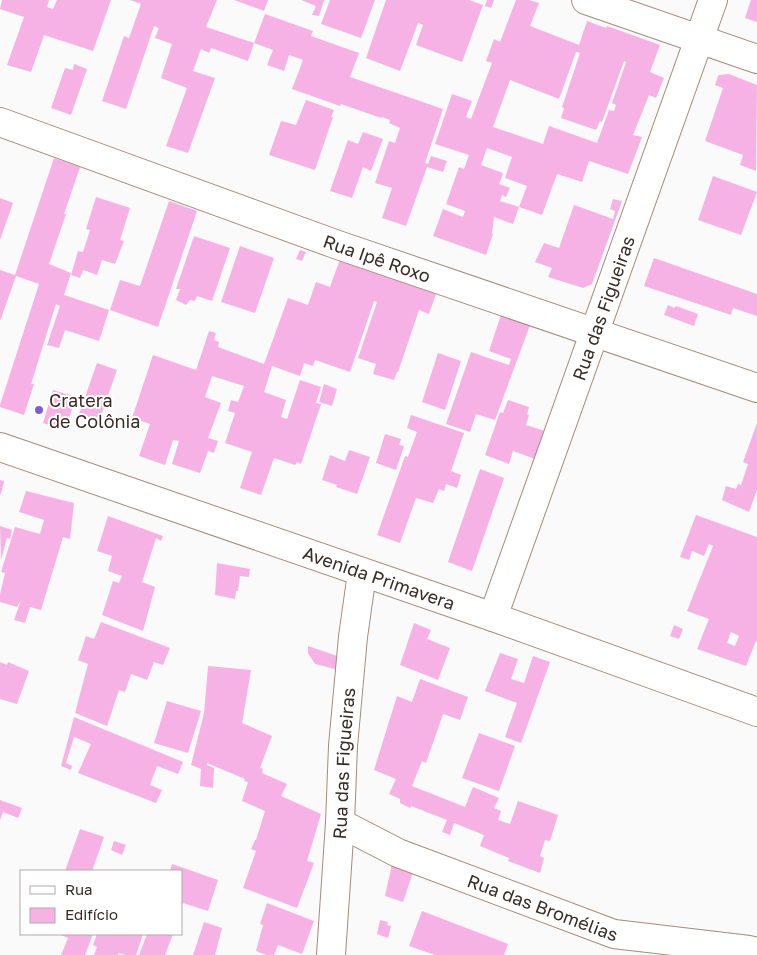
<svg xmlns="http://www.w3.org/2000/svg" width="757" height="955" viewBox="0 0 757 955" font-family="'Golos Text',sans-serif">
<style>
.building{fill:#f6b2e4;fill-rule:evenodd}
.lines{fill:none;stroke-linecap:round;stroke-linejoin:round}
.street-casing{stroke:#a88a78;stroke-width:30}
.secondary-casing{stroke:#a88a78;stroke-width:30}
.street{stroke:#fff;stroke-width:28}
.secondary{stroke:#fff;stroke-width:28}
.poi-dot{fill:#7d5dd7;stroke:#fff;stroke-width:2}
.labels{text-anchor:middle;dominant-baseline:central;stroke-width:4;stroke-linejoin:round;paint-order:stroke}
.street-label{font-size:18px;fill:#372b24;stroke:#fff}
.poi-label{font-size:18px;fill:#372b24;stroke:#fff;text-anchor:start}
</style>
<rect width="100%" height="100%" fill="#fafafa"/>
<path class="building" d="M2,0h47l-2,7 6,2 4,-9h54l-18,51 -49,-16 -13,37 -24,-7 17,-48 -24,-8z
M130,0h87l-11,27 48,16 -6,18 -37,-13 -2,5 -8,-4 -8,22 22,7 -27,75 -22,-7 21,-58 -26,-10 11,-34 -17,-6 4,-10 -5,-2 -28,83 -24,-8 22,-65 5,2 12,-34z
M234,0h34l-4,11z
M301,0h23l-5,16 -7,-1 4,-9z
M330,0h45l-14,38 -40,-14z
M386,0h83l14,5 -21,57 -46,-17 7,-20 -5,-2 -18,48 -34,-13z
M487,0h7l-3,8 -6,-2z
M516,0h13l10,3 -9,23 49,19 8,-24 19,7 1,-2 53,19 -10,27 14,6 -8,20 -7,-3 -16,40 9,2 -14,37 -39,-13 -7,21 -25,-8 -15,41 -23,-8 8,-21 -22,-8 7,-21 -25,-9 -6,17 22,8 -4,11 11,4 -4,9 -4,-2 -2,6 19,6 -6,17 -19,-7 -2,17h1l-7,21 -53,-19 10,-27 20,8 2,-6 -19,-7 13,-37 5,2 5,-14 -34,-11 17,-50 20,7 -6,16 5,2 21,-56 -6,-2 8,-22 6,3zM576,52l4,1 -18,54 2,1 -3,10 35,12 4,-9 2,1 22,-61 2,1 -14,41 4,2 -2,6 -5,-1 -12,33 -48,-17 -6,18 -50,-17 17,-47 49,19z
M751,0h6v22l-12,-4z
M265,14l48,17 -2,5 48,17 -9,24 93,32 -18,54 3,1 3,-8 16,5 -4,11 -16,-5 -21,59 -24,-8 10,-30 -17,-5 14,-42 6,2 5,-15 -11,-5 1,-3 -8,-3 -1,1 -40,-14 -1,2 -48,-17 11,-29 -14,-5 -5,16 -17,-6 6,-15 -19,-7z
M74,64l13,5 -16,46 -20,-7 14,-40 8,2z
M729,74l28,11 -1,86 -16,-6 3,-10 -38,-14 18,-53 -8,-3 3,-9 1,-1z
M306,100l28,10 -3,7h2l-18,53 -46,-15 12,-34 15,4z
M363,132l20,7 -12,32 -8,-4 -11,31 -22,-7 18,-51 10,4z
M54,158l26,9 -16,47h2l-17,50 22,9 -7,22 45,15 -10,31 -34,-11 -6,18 -12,-3 13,-39 -4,-2 -25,80h3l-10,31 -24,-8v-2l39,-121 -23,-8 -16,45v-51l15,5z
M713,176l44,16 -16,43 -43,-15z
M96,197l34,11 -10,32 4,1 -9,23 -13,-4 -5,15 -14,-5 -3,8 -9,-3 7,-24 5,1 7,-22 -4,-1z
M0,198l13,5 -13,37z
M613,199l9,2 -30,83 -9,4 -35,-11 4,-9 -17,-6 9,-19 15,5 15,-43 39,14 2,-8 -5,-2z
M169,201l28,10 -39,116 -48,-17 10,-30 20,6z
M194,236l36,12 -18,53 -15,-5 -2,5 -5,-1 -4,5 -10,-5 4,-11h-4z
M240,246l34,12 -19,55 -34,-11z
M300,250l6,2 -4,9 -6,-2z
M654,258l103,36v22l-24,-8 -2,7 -87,-29z
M340,259l97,32 -8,23 -10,-4 -21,62h-1l-3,8 -21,-6 3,-10 -18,-6 19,-56 -3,-1 -24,71 -35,-12 -2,6 -9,-3 -4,13 -28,-10 -8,26 22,8 -5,17 6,2 13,-39 21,7 -5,16 5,1 -20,60 -4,-2 -2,3 -21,-7 -13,37 -21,-7 12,-36 -27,-9 10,-30 -7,-2 3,-11 7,2 6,-16 -32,-10 -7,21 16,6 -13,35 10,3 -4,12 -6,-2 -8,22 -28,-9 7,-23 -6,-1 -8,25 -26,-9 11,-32 -18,-6 21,-63 43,15 13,-39 7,2 -2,7 5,2 -1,5 46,17 24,-66 20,7 8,-23 14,5z
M668,305l6,3 2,-2 22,8 -4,12 -30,-11z
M501,315l29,10 -35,95 -19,-6 -6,18 -24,-8 25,-72 38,13 2,-6 -22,-8z
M438,353l23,8 -16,49 -23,-8z
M97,363l20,7 -18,51 -20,-7z
M324,384l13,5 -5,17 -13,-4z
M53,390l23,7 -11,33 -22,-7z
M508,400l21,7 -2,8h2l-3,10 25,8 -10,28 -28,-10 -4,13 -24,-9 15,-43 3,1z
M411,415l53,18 -13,38 10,4 -4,13 -11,-4 -2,7 -5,-2 -6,14 -17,-5 -16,45 -23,-8 28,-79 3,1 9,-25 -10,-4z
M757,423v67l-8,22 -27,-12 4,-14 10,3 2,-5 3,1 7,-21 -5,-2z
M385,434l16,5 -2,6 5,1 -8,24 -20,-7z
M349,450l21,7 -13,37 -21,-7 1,-2 -15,-5 8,-25 15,6z
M480,469l24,9 -32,93 -24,-9z
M0,480l4,1 -3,13h-1z
M26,491l48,12 -4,36 -7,-2 -22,73 -11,-3 -5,16 -11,-3 7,-20 -4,7 -17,-5v-8l5,-21 -4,-1 14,-45 25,7 4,-14 -25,-8z
M696,515l61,22v105l-1,-1 -10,25 -49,-17 12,-30 -22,-8 26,-65 -4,-2 -5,12 -12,-5 -3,9 -9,-3zM731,632l8,4 -4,10 -8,-3z
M108,516l55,20 -2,5 -5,-3 -14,44 13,5 -12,44 -41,-16 11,-34 6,2 3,-7 -14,-5 4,-15 -15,-5z
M0,526l12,4 -2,9 -3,-1 -6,22z
M217,563l33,6 -1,8 -9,-1 -2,15h-2l-1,8 -20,-4z
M101,622l69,26 -7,17 -9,-3 -7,18 -16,-6 -6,18 -6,-2 -12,36 -32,-13 13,-49 -10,-4 8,-24 8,3z
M414,623l17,7 -4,9 23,9 -12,32 -38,-15z
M674,625l9,4 -4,10 -9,-3z
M308,646l32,11 -1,13 -24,-6 -7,-11z
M500,653l18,6 -7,20 13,4 9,-27 17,6 -29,81 -16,-6 12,-34 -32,-12z
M0,662l7,3 1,-3 21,9 -12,33 -17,-5z
M208,666l43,4 -9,53 30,13 -12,32 3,1 -1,4 25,11 -6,12 40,18 -14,47 7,2 -17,45 -54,-20 13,-37 -5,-2 4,-9h1l9,-29 -23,-10 6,-19 -4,-1 1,-2 -38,-16v2l7,3 -1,20 -13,-2 1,-17 -10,-4 13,-52z
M420,679l48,18 -8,23 -17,-6 -17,49 -4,-2 -10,25 53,21 8,-20 26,11 -5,10 7,3 -3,9 12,4 8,-23 40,14 -8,26 -5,-1 -5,16 4,2 -4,15 -32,-12 1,-3 -29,-12 4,-11 -30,-12 -4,12 -8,-3 5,-12 -36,-14 -1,2 -10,-5v-4l-11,-5 7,-15 -22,-9 23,-74 15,6z
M167,701l34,10 -13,42 -34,-10z
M74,717l109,45 -5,12 -21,-8 -7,19 12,5 -6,13 -78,-30 13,-29 -17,-7 -8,26 6,3 -1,4 -10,-4z
M479,733l36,13 -16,45 -37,-13z
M0,800l22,8 -4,10 -15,-6 -3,8z
M80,829l24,8 -12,34h-27z
M114,841l12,4 -4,10 -11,-5z
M172,864l46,16 -10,31 -25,-8 -2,5v-37h-11z
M392,864l21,8 -10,30 -18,-6z
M267,903l47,18 -12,33 -24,-9 -4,10h-8l-10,-4 7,-26 -3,-1z
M422,911l86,33 -4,11h-69l-26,-9z
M380,920l8,2 -1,3 4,1 -3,12 -11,-4z
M204,922l18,6 -7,27h-22z
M58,934h35l-8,21h-24l7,-17z
M97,934h46l-7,21h-11l-6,-2 -1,2h-24l3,-8 -4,-2z
M147,934h26l-8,21h-26z"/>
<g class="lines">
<g class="street-casing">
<g id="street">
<path id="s1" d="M0,122l335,122 422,144"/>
<path id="s2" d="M0,447l493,170 264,95"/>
<path id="s3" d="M493,617l220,-617"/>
<path id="s4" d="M340,823l58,30 216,81 135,16 8,2"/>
<path id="s5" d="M331,955l9,-132 3,-77 10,-109 9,-64"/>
</g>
</g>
<g class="secondary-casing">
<path id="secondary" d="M586,0l171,59"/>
</g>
<use href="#street" class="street"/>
<use href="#secondary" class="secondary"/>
</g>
<circle class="poi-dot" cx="39" cy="410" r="5"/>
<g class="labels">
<g class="street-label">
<text stroke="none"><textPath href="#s1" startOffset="401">Rua Ipê Roxo</textPath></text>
<text stroke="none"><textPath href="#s3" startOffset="328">Rua das Figueiras</textPath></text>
<text stroke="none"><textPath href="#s2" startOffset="401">Avenida Primavera</textPath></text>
<text stroke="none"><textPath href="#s5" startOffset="192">Rua das Figueiras</textPath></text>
<text stroke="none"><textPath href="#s4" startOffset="220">Rua das Bromélias</textPath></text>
</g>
<g class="poi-label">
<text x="49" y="400">Cratera<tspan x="49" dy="21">de Colônia</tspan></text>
</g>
</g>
<rect x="20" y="870" width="162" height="65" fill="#ffffff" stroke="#afaaa7"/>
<rect x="30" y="886" width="25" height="8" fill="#ffffff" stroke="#afaaa7"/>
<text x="65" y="895" font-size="15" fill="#372b24">Rua</text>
<rect x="30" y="908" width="25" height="15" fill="#f6b2e4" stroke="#afaaa7"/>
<text x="65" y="920" font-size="15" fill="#372b24">Edifício</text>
</svg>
